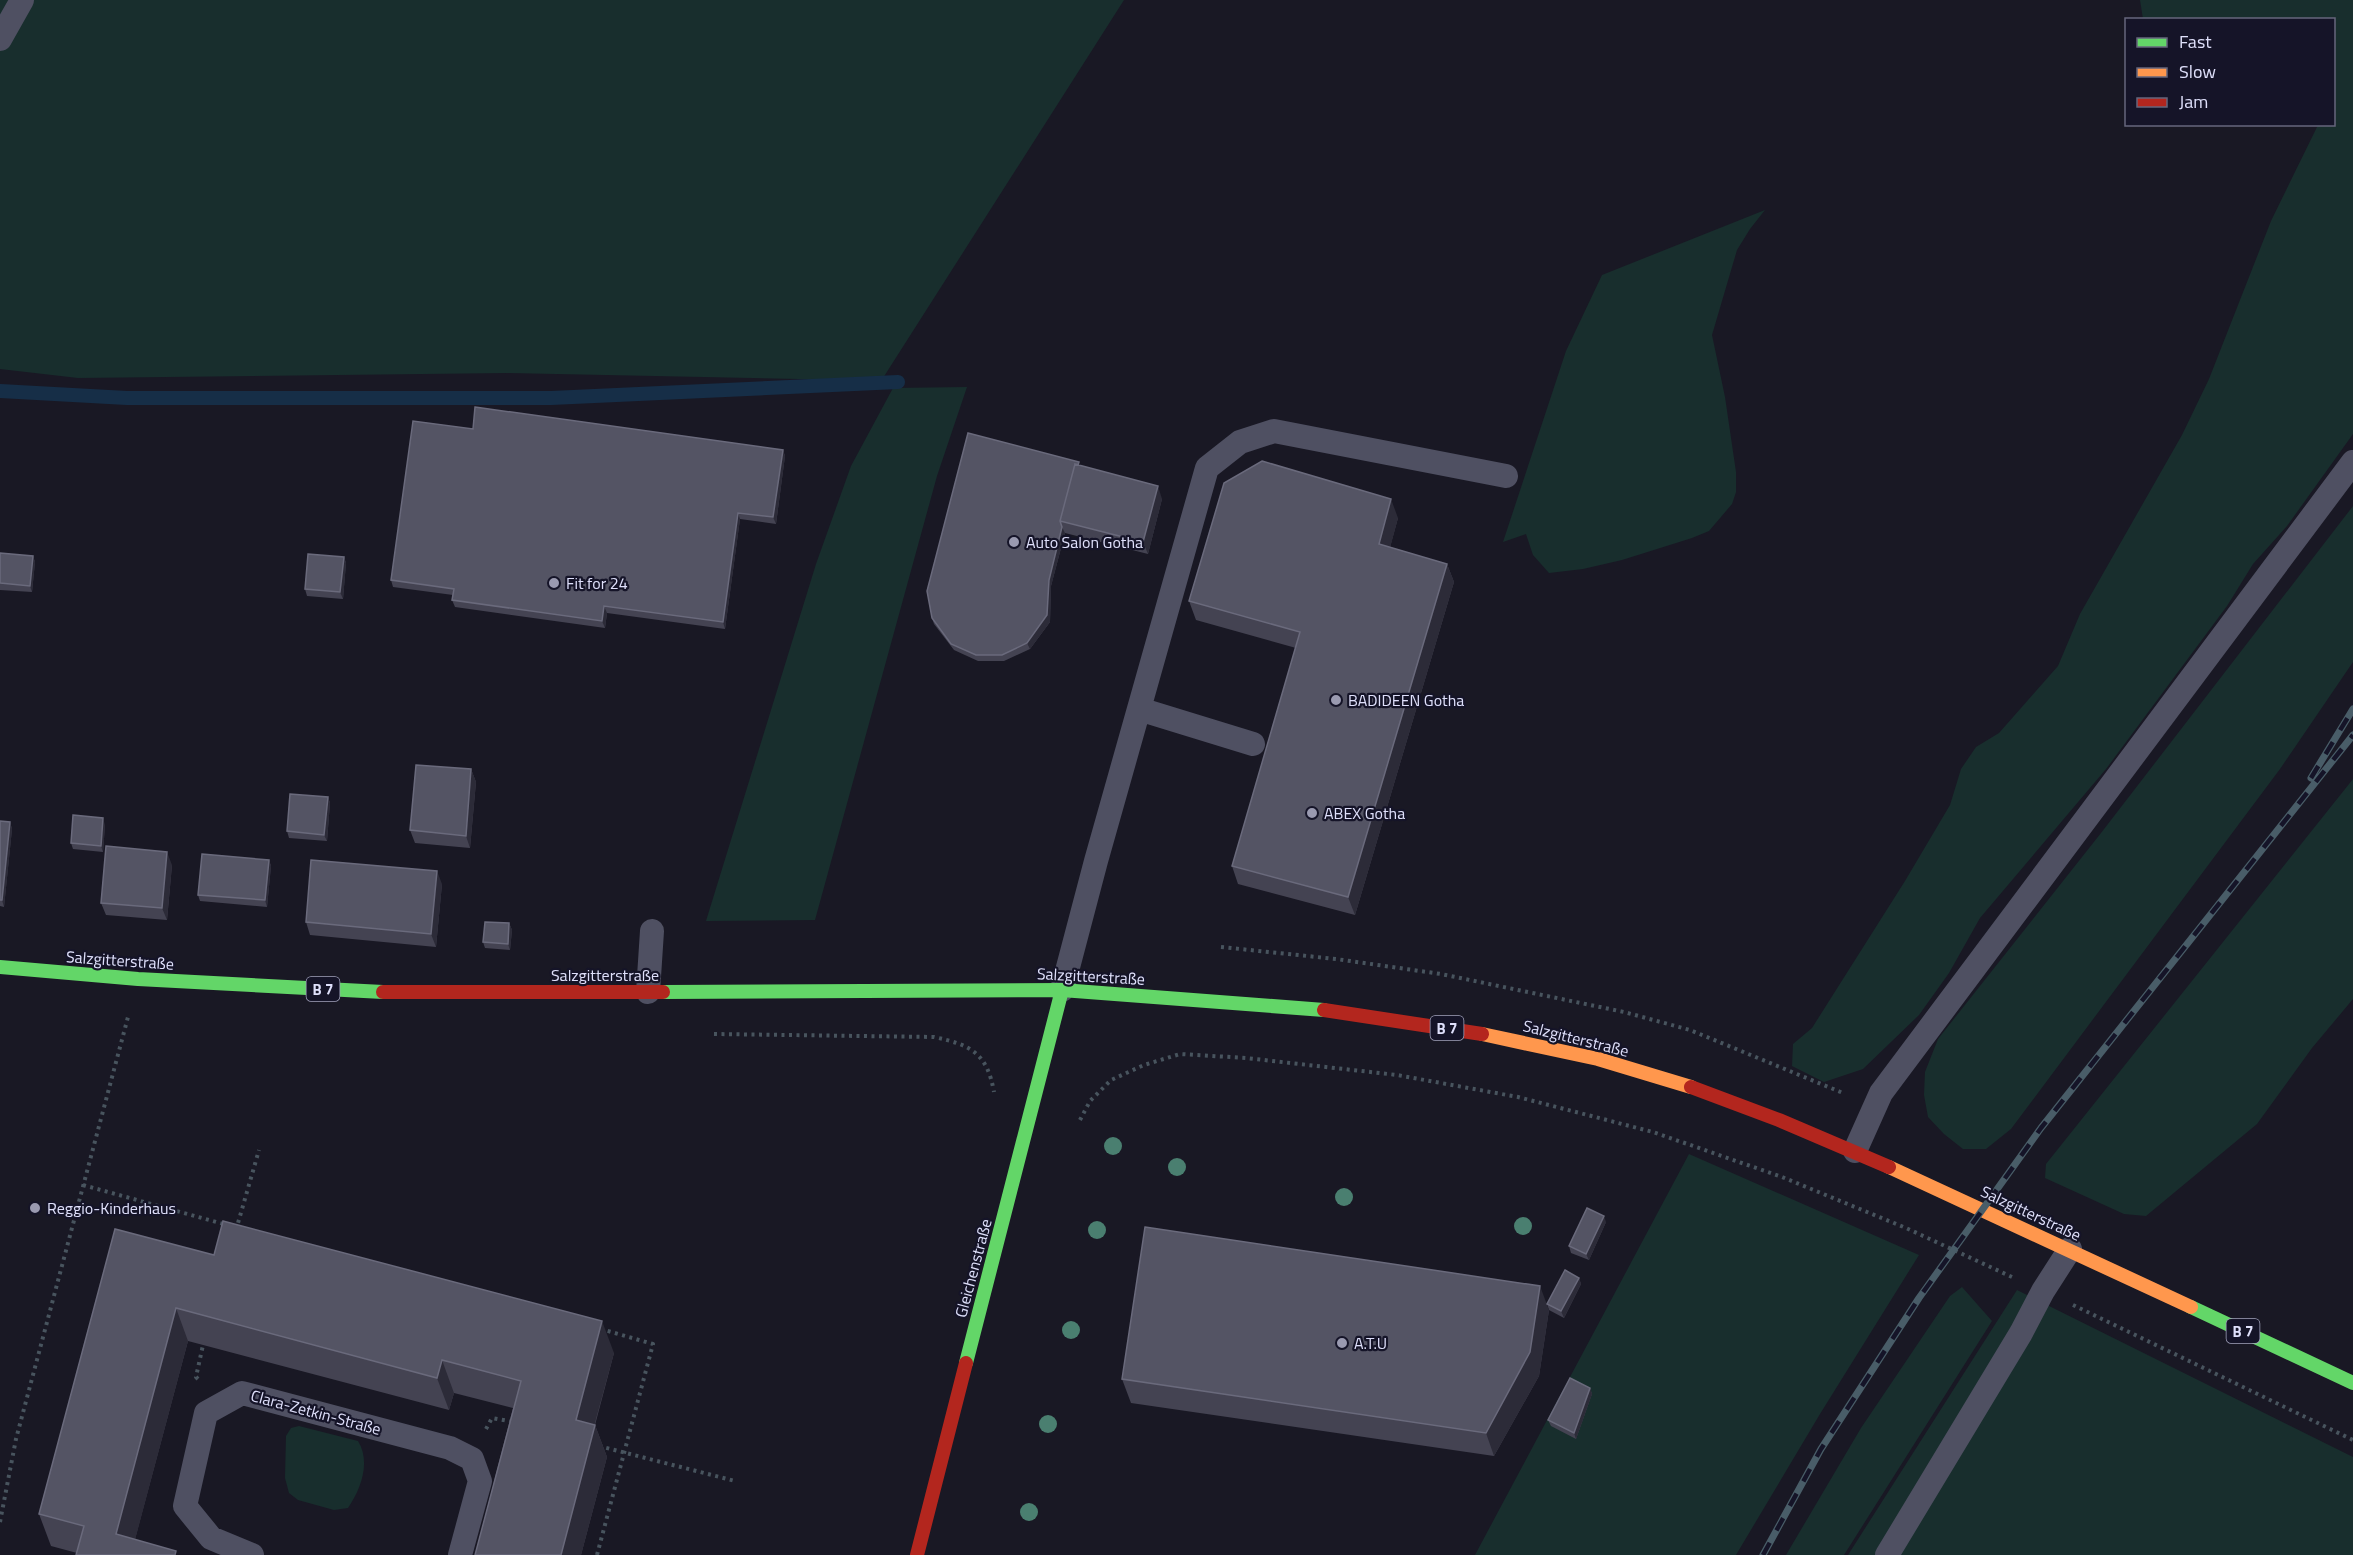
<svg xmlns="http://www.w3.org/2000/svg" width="2353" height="1555" viewBox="0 0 2353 1555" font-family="'Titillium Web',sans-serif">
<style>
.green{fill:#182e2d}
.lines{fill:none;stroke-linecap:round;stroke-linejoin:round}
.stream{stroke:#162e47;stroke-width:14}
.path{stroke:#48545e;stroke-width:4;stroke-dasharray:3 4.5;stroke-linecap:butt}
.lane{stroke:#4f5062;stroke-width:24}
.fast{stroke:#63d668;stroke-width:14}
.slow{stroke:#ff974d;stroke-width:14}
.jam{stroke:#b3261e;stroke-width:14}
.rail-casing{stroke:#495d68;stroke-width:7}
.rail{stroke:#151428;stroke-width:4.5;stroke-dasharray:14;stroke-linecap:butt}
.tree{fill:#4a7f70}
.wall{fill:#444352}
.shaded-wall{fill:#2c2b38}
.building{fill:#545464;stroke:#6a6a7c;stroke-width:1.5}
.poi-dot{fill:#9a9ab0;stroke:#151428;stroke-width:2}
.labels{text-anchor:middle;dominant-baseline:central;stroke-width:4.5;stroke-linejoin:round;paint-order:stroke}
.shield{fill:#151428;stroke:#a2a3bc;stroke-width:1.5}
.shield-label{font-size:15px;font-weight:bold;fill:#dfe0fb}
.poi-label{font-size:16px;fill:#dfe0fb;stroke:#151428;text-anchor:start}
.street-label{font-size:16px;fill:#dfe0fb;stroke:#151428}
</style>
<rect width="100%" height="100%" fill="#191824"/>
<path class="green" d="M0,0h1124l-241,378 -36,2 -340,-7 -429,5 -78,-9z
M2140,0h213v434l-66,92 -34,38 -26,42 -121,163 -126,149 -31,55 -30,42 -56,54 -39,13 -32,-16 1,-22 19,-16 93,-147 45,-76 11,-36 15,-22 23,-14 59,-67 22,-52 102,-179 27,-56 62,-158 47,-96 16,-1v-104l-191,-1z
M1765,210l-15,19 -13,21 -25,85 13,62 11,75v20l-4,12 -23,27 -17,7 -70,22 -39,9 -34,4 -16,-18 -7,-21 -23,8 63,-191 36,-76z
M967,387l-30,89 -122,444 -109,1 110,-357 35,-98 42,-78z
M2353,506v156l-73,107 -269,360 -25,20h-23l-19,-15 -16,-17 -4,-22 1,-23 13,-33 163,-206z
M2353,779v220l-41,49 -55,76 -111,92 -22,-2 -79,-36 1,-14z
M1689,1154l230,101 -99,159 -84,141h-261z
M1962,1287l30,34 -148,234h-58l75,-127 89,-132z
M2017,1290l336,167v98h-505z
M299,1426l59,15c13,21 3,48 -10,67l-14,2 -36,-10 -9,-7 -4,-15 1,-42 5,-8z"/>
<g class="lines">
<path class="stream" d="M0,391l127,7h424l347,-16"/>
<path class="path" d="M1221,947l115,12 105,15 183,38 66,18 153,63
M714,1034l220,3c37,8 53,16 60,55
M1080,1120l10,-19 21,-21 33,-15 36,-11 66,4 151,17 121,22 135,35 129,45 124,51 106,49
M83,1185l144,40
M236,1230l23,-80
M2073,1305l280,135
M198,1379l-2,-2 7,-32
M486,1429l6,-11 22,4
M599,1446l136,35
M0,1522l16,-83 112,-422
M597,1555l56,-211 -52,-15"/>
<path class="lane" d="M0,39l22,-39
M1139,709l114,35
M1062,990l34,-129 111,-393 33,-26 34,-11 232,45
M648,992l4,-61
M1855,1151l26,-58 472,-631
M252,1555l-41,-17 -26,-32 21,-93 36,-20 208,55 22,11 8,22 -20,74
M1887,1555l134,-222 22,-42 27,-42"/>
<path class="fast" d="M0,967l138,12 245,13
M663,992l399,-2 262,20
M2191,1307l162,76
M966,1363l96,-373"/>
<path class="slow" d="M1482,1034l116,25 93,28
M1889,1167l302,140"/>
<path class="jam" d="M383,992h280
M1324,1010l158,24
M1691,1087l88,33 110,47
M917,1555l49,-192"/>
<g class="rail-casing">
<path id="rail" d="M2311,778l42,-69
M1763,1555l58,-106 98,-151 122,-170 312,-393"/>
</g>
<use href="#rail" class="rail"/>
</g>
<g class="tree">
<circle cx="1113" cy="1146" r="9"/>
<circle cx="1177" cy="1167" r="9"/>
<circle cx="1344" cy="1197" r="9"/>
<circle cx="1523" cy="1226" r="9"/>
<circle cx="1097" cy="1230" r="9"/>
<circle cx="1071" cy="1330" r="9"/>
<circle cx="1048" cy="1424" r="9"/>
<circle cx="1029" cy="1512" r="9"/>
</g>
<path class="wall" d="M473,429l310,21 2,6 -9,68 -36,-5 -15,110 -118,-16 -2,15 -150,-21 -3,-7 1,-5 -60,-8 -2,-7z
M1081,466l81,33 -14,55 -83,-21 -14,53 -1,36 -20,27 -26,12h-26l-24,-11 -20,-26 -2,-6z
M1398,518l-8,29 57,17 7,18 -99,333 -117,-31 -6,-18 64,-218 -100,-28 -7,-19z
M0,553l33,3 2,6 -3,30 -32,-2z
M344,557l2,6 -3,36 -36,-3 -2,-7z
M471,769l5,13 -6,66 -55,-5 -5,-13z
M328,797l2,6 -3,38 -38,-3 -2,-7z
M0,821l10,1 2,7 -8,78 -4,-1z
M105,825l-2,27 -30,-3 -2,-6z
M269,860l2,6 -4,41 -67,-6 -2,-6z
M172,865l-5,55 -61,-5 -5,-12z
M442,884l-6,63 -126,-12 -4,-13z
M509,923l3,7 -2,20 -25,-2 -2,-6z
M1606,1222l-17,38 -18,-7 -2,-7z
M115,1229l99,26 400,98 -19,72 12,32 -26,98h-106l38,-147 -59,-15 -5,17 -261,-69 -53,198 -58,14 -26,-7 -12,-32z
M1579,1278l2,6 -17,34 -15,-8 -2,-6z
M1549,1310l-10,66 -45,80 -363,-53 -9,-24z
M1590,1388l2,6 -16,45 -25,-13 -3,-6z"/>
<path class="shaded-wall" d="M783,450l2,6 -9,68 -3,-7z
M1158,486l4,13 -14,55 -5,-12z
M1391,499l7,19 -12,45 -7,-19z
M738,513l2,6 -15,110 -2,-7z
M1062,527l3,6 -14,53 -1,36 -20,27 -3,-6 22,-63z
M33,556l2,6 -3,30 -2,-6z
M344,557l2,6 -3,36 -3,-7z
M1447,564l7,18 -99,333 -7,-18z
M604,606l3,7 -2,15 -3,-7z
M471,769l5,13 -6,66 -4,-12z
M328,797l2,6 -3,38 -3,-6z
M103,818l2,7 -2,27 -2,-6z
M10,822l2,7 -8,78 -2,-7z
M167,852l5,13 -5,55 -5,-12z
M269,860l2,6 -4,41 -2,-7z
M437,871l5,13 -6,63 -5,-13z
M509,923l3,7 -2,20 -2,-6z
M1604,1216l2,6 -17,38 -3,-6z
M1579,1278l2,6 -17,34 -3,-7z
M1540,1286l9,24 -10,66 -45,80 -8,-23z
M176,1308l12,33 -57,214 -15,-21z
M602,1321l12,32 -27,99 -11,-32z
M442,1360l12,33 -5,17 -12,-32z
M1590,1388l2,6 -16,45 -2,-6z
M595,1425l12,32 -26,98h-20z"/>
<path class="building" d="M475,407l308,43 -10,67 -35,-4 -15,109 -119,-16 -2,15 -150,-21 2,-11 -63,-9 22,-159 60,8z
M968,433l111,29 -1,3 -3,-1 -15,57 2,6 -13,53 -2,35 -20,28 -25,12h-26l-25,-11 -19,-26 -5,-27z
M1262,461l129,38 -12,45 68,20 -99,333 -116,-31 68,-234 -111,-31 35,-118z
M1075,464l83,22 -15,56 -83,-21z
M0,553l33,3 -3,30 -30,-3z
M308,554l36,3 -4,35 -35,-3z
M416,765l55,4 -5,67 -56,-6z
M290,794l38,3 -4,38 -37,-4z
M73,815l30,3 -2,28 -30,-3z
M0,821l10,1 -8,78h-2z
M106,846l61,6 -5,56 -61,-5z
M202,854l67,6 -4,40 -67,-5z
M311,860l126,11 -6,63 -125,-12z
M485,922l24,1 -1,21 -25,-2z
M1587,1208l17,8 -18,38 -17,-8z
M223,1221l379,100 -26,99 19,5 -34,130h-86l46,-174 -79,-21 -5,18 -261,-70 -60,226 60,17 -1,4h-99l8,-29 -45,-12 76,-285 99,26z
M1145,1227l395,59 -10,66 -44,81 -364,-54z
M1565,1270l14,8 -18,33 -14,-7z
M1570,1378l20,10 -16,45 -26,-13z"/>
<g class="poi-dot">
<circle cx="1014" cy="542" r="6"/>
<circle cx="554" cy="583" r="6"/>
<circle cx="1336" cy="700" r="6"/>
<circle cx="1312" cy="813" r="6"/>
<circle cx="35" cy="1208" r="6"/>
<circle cx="1342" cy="1343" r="6"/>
</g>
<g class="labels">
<g class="shield">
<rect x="306.5" y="977" width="33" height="24" rx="4.5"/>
<rect x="1430.5" y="1016" width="33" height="24" rx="4.5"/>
<rect x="2226.5" y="1319" width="33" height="24" rx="4.5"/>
</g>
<g class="shield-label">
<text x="323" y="989">B 7</text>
<text x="1447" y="1028">B 7</text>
<text x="2243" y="1331">B 7</text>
</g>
<g class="poi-label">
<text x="1026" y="542">Auto Salon Gotha</text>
<text x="566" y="583">Fit for 24</text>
<text x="1348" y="700">BADIDEEN Gotha</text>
<text x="1324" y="813">ABEX Gotha</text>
<text x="47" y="1208">Reggio-Kinderhaus</text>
<text x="1354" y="1343">A.T.U</text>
</g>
<g class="street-label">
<text transform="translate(120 960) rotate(4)">Salzgitterstraße</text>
<text x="605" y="975">Salzgitterstraße</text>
<text transform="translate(1091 976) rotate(3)">Salzgitterstraße</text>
<text transform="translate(1576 1038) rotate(14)">Salzgitterstraße</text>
<text transform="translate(2031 1213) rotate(25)">Salzgitterstraße</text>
<text transform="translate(973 1268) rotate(-75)">Gleichenstraße</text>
<text transform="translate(316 1412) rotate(15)">Clara-Zetkin-Straße</text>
</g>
</g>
<rect x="2125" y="18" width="210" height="108" fill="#151428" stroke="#66667c" stroke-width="1.5"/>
<rect x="2137" y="38" width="30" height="9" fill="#63d668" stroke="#66667c" stroke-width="1.5"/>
<text x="2179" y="48" font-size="18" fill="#dfe0fb">Fast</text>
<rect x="2137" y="68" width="30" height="9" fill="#ff974d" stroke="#66667c" stroke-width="1.5"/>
<text x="2179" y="78" font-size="18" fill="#dfe0fb">Slow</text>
<rect x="2137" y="98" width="30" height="9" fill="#b3261e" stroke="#66667c" stroke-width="1.5"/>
<text x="2179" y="108" font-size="18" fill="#dfe0fb">Jam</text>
</svg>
